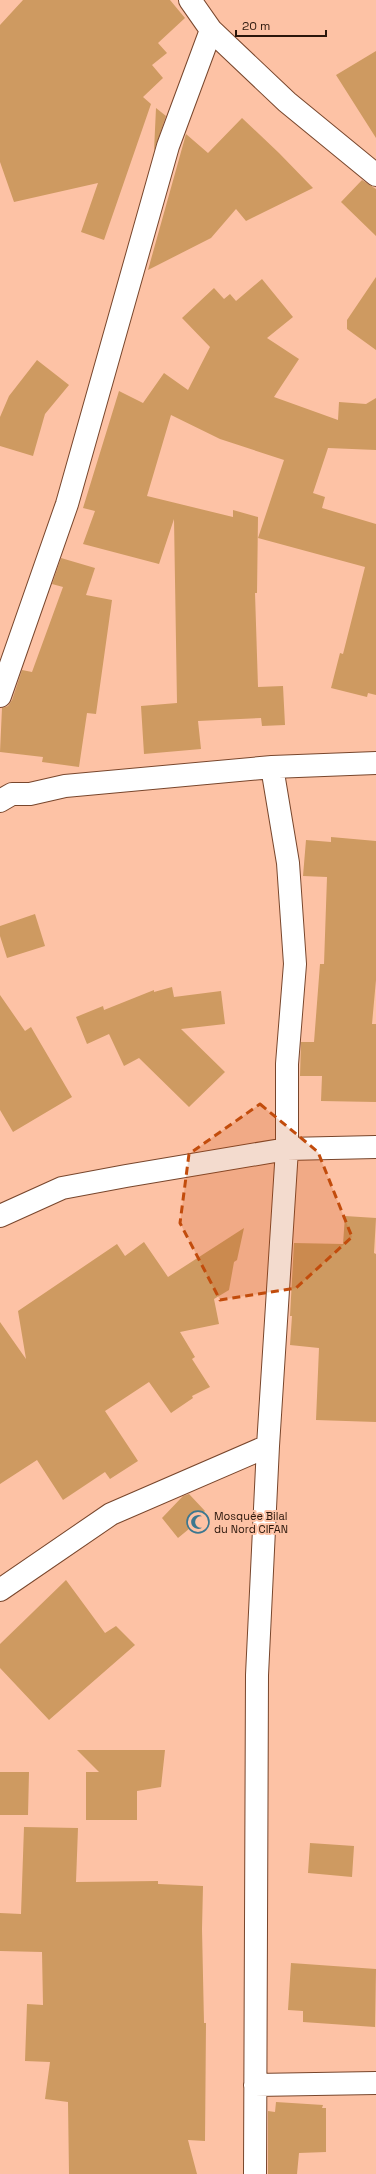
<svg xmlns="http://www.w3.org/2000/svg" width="376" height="2174" viewBox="0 0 376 2174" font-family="'Space Grotesk',sans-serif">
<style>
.building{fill:#ce9a61}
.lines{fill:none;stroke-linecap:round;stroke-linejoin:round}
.minor-casing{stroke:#78462c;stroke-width:24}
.minor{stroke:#fff;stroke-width:22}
.marked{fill:#c24c0c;fill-opacity:0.2;stroke:#c24c0c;stroke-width:3;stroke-dasharray:8 5;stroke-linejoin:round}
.labels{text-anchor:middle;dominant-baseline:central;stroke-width:4;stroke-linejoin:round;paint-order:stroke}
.poi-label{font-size:11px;fill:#2a160b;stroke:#fdc2a5;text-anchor:start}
</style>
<rect width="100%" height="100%" fill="#fdc2a5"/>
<path class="building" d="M23,0h147l15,18 -27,25 9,10 -15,12 11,13 -20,19 8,7 -47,136 -23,-8 17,-49 -84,19 -14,-40v-137z
M376,51v87l-40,-63z
M156,108l10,8 -12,35z
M242,118l37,35 34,35 -67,33 -10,-12 -25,29 -63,32 38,-136 22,19z
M362,180l14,9v47l-35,-34z
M376,277v73l-29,-21v-9z
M262,279l31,38 -26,21 32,21 -25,38 64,23 1,-18 27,2 10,-6v52l-48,-2 -15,45 12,4 -3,11 54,16v171l-8,-2 -1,4 -36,-9 9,-35 3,1 22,-87 -107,-29 26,-78 -64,-21 -49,-24 -24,81 86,21v-7l25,7 -1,76h-2l3,94 25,-1 2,39 -23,1 -1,-8 -63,3 3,28 -57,5 -3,-48 36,-3 -3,-184 -15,45 -76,-20 12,-33 -12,-3 36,-117 24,12 21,-30 24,17 22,-43 -28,-29 32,-30 10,11 6,-5 6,7z
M37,360l32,25 -24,29 -12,42 -33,-10v-29l9,-21z
M61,558l34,10 -9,27 26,5 -16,114 -9,-1 -8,54 -37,-5 1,-5 -43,-5 2,-44 6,-2 4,-6 10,-30 10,2 31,-85 -11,-3z
M331,837l45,4v139l-4,44h4v78l-55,-1 1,-25h-22l1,-34h13l6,-78h4l3,-87 -24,-1 3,-36 25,2z
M35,914l10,32 -38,12 -7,-22v-10z
M172,987l2,10 47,-6 4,33 -44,5 44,43 -36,35 -50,-49 -15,8 -15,-32 -22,10 -11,-27 27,-11 1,4 50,-20v2z
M0,995l25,36 6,-4 41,70 -59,35 -13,-22z
M345,1216l31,2 -2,35 2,1v168l-60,-2 3,-72 -29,-3 2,-29h-2l4,-73 49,1z
M244,1228l-7,32 -3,2 -5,28 -15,9 5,25 -39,8 15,25 -3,2 18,28 -18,9 1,2 -22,15 -22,-31 -44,29 33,50 -28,18 -5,-7 -42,28 -26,-40 -37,24v-162l26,37 -8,-48 99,-67 8,12 19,-14 24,35z
M189,1494l16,17 -5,5 1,3 -23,19 -16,-20 21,-22z
M66,1580l39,53 11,-7 19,19 -86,75 -49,-52v-24z
M77,1750h88l-4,37 -24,4v29h-51v-48h13z
M0,1772h29l-1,43h-28z
M24,1827l54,1 -2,54 82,-1v3l45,2 -1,43 2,94h2l-1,118 -17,-1 9,34h-128l-1,-72 -23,-3 5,-37 -25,-1 2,-57 16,1 -1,-53 -42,-1v-38l21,1z
M310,1843l44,3 -2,31 -44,-4z
M291,1963l85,6 -1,58 -72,-5v-11l-15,-1z
M276,2102l47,3 -1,3h4v44l-27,1 -2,21h-29v-63l7,1z"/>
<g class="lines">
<g class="minor-casing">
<path id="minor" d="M190,0l21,30 76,72 89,73
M0,696l67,-192 101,-358 43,-116
M0,801l12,-7h18l35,-8 207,-19 104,-4
M0,1216l62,-28 64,-12 161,-27 89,-2
M0,1590l111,-76 157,-68
M255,2085l121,-2
M255,2174l2,-499 11,-229 19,-297v-85l8,-100 -7,-101 -16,-96"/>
</g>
<use href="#minor" class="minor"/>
</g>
<path class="marked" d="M260,1104l58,48 34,85 -56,51 -76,12 -40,-77 9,-69z"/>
<defs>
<g id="mosque-ring" transform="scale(1.15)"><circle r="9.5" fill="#fdc2a5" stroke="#3c778f" stroke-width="1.5"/><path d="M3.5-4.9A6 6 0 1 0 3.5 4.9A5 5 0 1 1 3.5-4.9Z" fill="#3c778f"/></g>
</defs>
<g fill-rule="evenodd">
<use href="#mosque-ring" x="198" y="1522"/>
</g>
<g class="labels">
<g class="poi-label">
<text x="214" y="1516">Mosquée Bilal<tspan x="214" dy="13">du Nord CIFAN</tspan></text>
</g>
</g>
<path d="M236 30v6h90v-6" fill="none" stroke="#2a160b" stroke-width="2"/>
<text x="242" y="30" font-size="12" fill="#2a160b" stroke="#fdc2a5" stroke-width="3" paint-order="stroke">20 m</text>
</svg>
